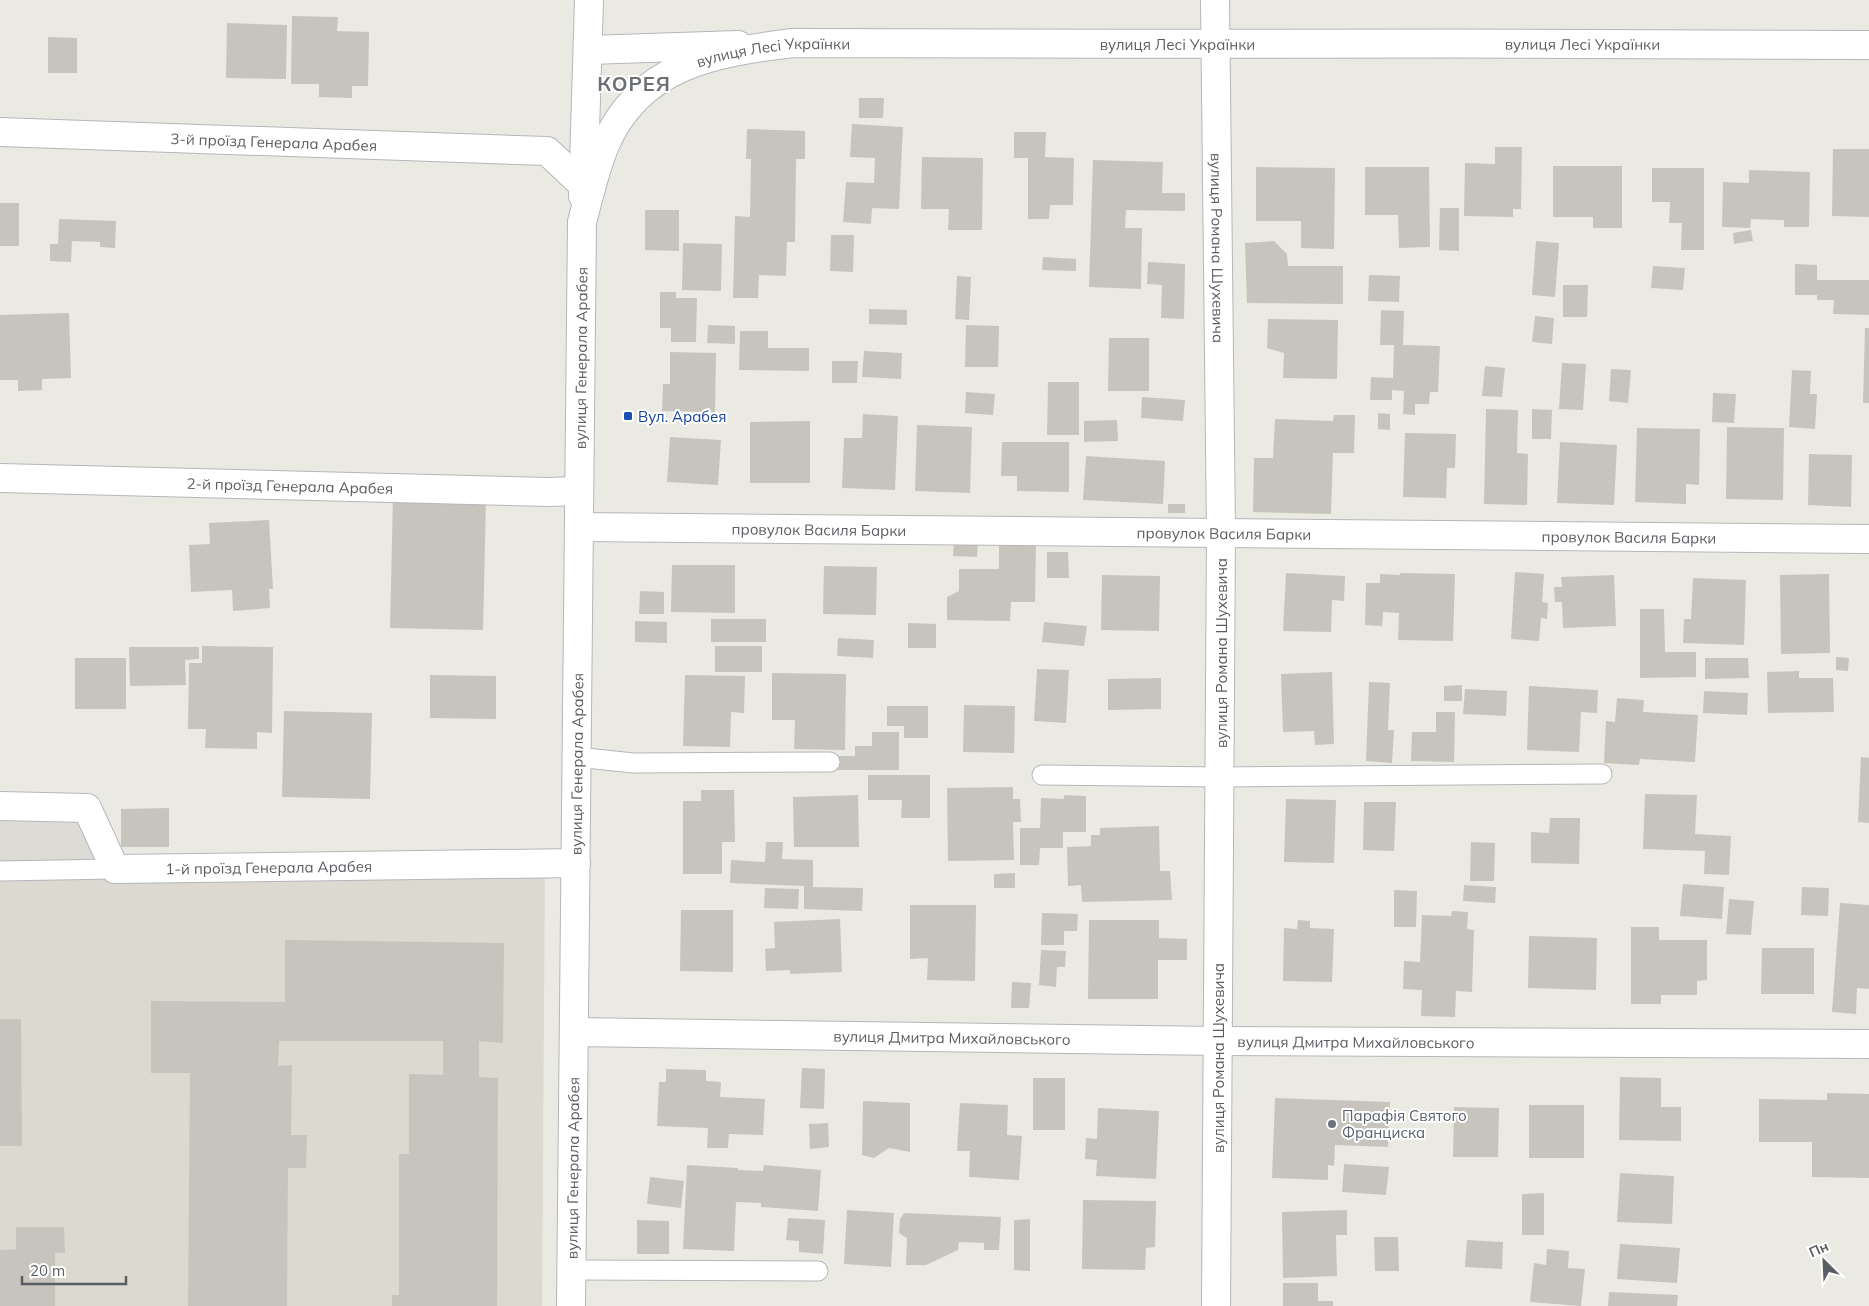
<svg xmlns="http://www.w3.org/2000/svg" width="1869" height="1306" viewBox="0 0 1869 1306" font-family="Mulish,sans-serif">
<style>
.industrial{fill:#dddbd6}
.education{fill:#dbd9d0}
.building{fill:#c7c4be}
.lines{fill:none;stroke-linecap:round;stroke-linejoin:round}
.lane-casing{stroke:#b4b7bb;stroke-width:21}
.street-casing{stroke:#b4b7bb;stroke-width:30}
.secondary-casing{stroke:#b3b6bb;stroke-width:30}
.lane{stroke:#fff;stroke-width:19}
.street{stroke:#fff;stroke-width:28}
.secondary{stroke:#fff;stroke-width:28}
.transit-dot{fill:#1a4fb4;stroke:#fff;stroke-width:2}
.worship-dot{fill:#6b7280;stroke:#fff;stroke-width:2}
.labels{text-anchor:middle;dominant-baseline:central;stroke-width:4;stroke-linejoin:round;paint-order:stroke}
.street-label{font-size:15px;fill:#5a5d61;stroke:#fff}
.transit-label{font-size:15px;fill:#164399;stroke:#fff;text-anchor:start}
.worship-label{font-size:15px;fill:#5b616d;stroke:#fff;text-anchor:start}
.district-label{font-size:20px;font-weight:bold;letter-spacing:1px;fill:#6b6f73;stroke:#fff}
</style>
<rect width="100%" height="100%" fill="#ebeae2"/>
<path class="industrial" d="M0,808h87l28,61 -115,2z"/>
<path class="education" d="M545,863l-3,443h-542v-435z"/>
<path class="building" d="M292,16l46,1 -1,14 32,1 -1,54h-16v12l-33,-1v-13h-28z
M227,23l60,2 -1,54 -60,-1z
M48,37l29,1v35h-29z
M859,98h25l-1,20h-24z
M852,124l51,3 -4,82 -27,-1 -1,16 -28,-2 3,-40 28,1 1,-25 -25,-1z
M747,129l58,2v28h-9l-1,83h-8l-1,34 -27,-1 -1,23h-25l2,-82 15,1 1,-58h-5z
M1014,132h32l-1,25 29,1 -1,47h-23l-1,14h-21v-61h-14z
M1495,147h27l-1,62h-8v8l-49,-1 1,-53 30,1z
M1833,149h36v68l-37,-1z
M922,157l61,1 -1,72h-34l1,-21h-28z
M1093,160l70,2 -1,31h23v18l-59,-1 -1,18h17l-1,61 -52,-2z
M1553,166h69v62h-29v-11h-40z
M1256,167l79,1 -1,81 -33,-1v-27h-45z
M1365,167h64l1,80 -31,1 -1,-33h-33z
M1652,168h52v82h-23l1,-27h-13l1,-21h-18z
M1749,170l61,2 -1,55h-25v-7l-33,-1 -1,9 -28,-1 1,-45 26,1z
M0,203h19v43h-19z
M1440,208h19v43l-20,-1z
M645,210h34v41l-34,-1z
M59,219l57,2 -1,27 -15,-1v-5l-28,-1 -1,21 -21,-1v-17h8z
M1751,230l2,11 -19,3 -1,-11z
M831,235h23l-1,37 -23,-1z
M1274,241l13,13 1,12h55v38l-96,-1 -2,-60z
M1536,241l23,2 -4,54 -23,-2z
M683,243l39,1 -1,47 -39,-1z
M1043,257l33,2v12l-34,-1z
M1148,262l37,2 -1,55 -23,-1 1,-33 -15,-1z
M1795,264l22,1v15h52v35l-36,-1 1,-14h-17v-5h-22z
M1653,266l32,2 -2,22 -32,-2z
M1369,275l31,1 -1,26 -31,-1z
M957,276l14,1 -2,43 -14,-1z
M1563,285h25l-1,32h-24z
M660,292h16v6h21l-1,44h-25v-14h-11z
M869,309l38,1v15l-38,-1z
M1381,310l23,1 -1,34 37,1 -2,46h-8l-1,12h-14v11l-12,-1 1,-23 -12,-1v10h-22l1,-23 22,1 1,-33h-14z
M69,313l2,65 -29,1v11l-24,1v-11h-18v-65z
M1535,316l19,2 -2,26 -20,-2z
M1268,319l70,1 -1,59 -54,-1 1,-25 -17,-5z
M708,325l27,1v18l-28,-1z
M966,325l33,1 -1,41h-33z
M1865,328h4v75h-6z
M740,331h28v17h41v23l-70,-1z
M1109,338h40v53h-41z
M864,351l38,2 -1,26 -39,-2z
M670,352l46,1 -1,59 -53,-1 1,-27h7z
M832,361h26l-1,22h-25z
M1562,363l24,1 -3,46 -24,-1z
M1485,366l20,2 -3,29 -20,-1z
M1611,369l20,1 -3,33 -19,-2z
M1792,370l19,1 -1,23h7l-2,35 -26,-2z
M1048,382h31v53h-32z
M966,392l29,2 -2,21 -28,-2z
M1713,393l23,1 -2,29 -22,-1z
M1142,397l43,3 -2,21 -42,-3z
M1486,409l32,1 -1,43 11,1 -1,51 -43,-1z
M1532,409l20,1 -1,29h-19z
M1378,413l12,1v16l-12,-1z
M863,414l35,2 -3,74 -53,-2 2,-50h18z
M1334,415h21l-1,38h-21l-2,61 -78,-2 1,-54h19l2,-39 58,2z
M1117,420l1,21 -34,1v-21z
M810,421v62h-60v-61z
M917,425l55,2 -2,66 -55,-2z
M1727,427l57,1 -1,72 -57,-1z
M1637,428l63,1 -1,56 -13,-1v20l-51,-2z
M1405,433l51,1 -1,34h-8l-1,30 -43,-1z
M670,437l51,3 -3,45 -51,-3z
M1002,442h67v50l-52,-1v-15h-16z
M1560,442l57,3 -3,60 -57,-2z
M1809,454l43,1 -1,52 -43,-2z
M1086,456l79,5 -2,43 -80,-4z
M393,497l93,3 -3,130 -93,-2z
M1168,504h17v9h-17z
M269,520l4,69h-4l1,19 -37,3 -1,-21 -41,2 -2,-47 21,-1 -1,-21z
M954,539l24,1 -1,17 -24,-1z
M999,541h37l-1,61h-24l-1,19 -63,-1v-23l12,-6v-22h40z
M1047,552h21l1,26h-22z
M672,565h63v48l-64,-1z
M824,566l53,1 -1,48 -53,-1z
M1515,572l29,2 -2,28 6,1 -1,16 -6,-1 -2,23 -28,-2z
M1286,573l59,3 -1,25 -12,-1 -1,32 -48,-1z
M1400,573l55,1 -2,67 -55,-1 1,-27 -16,-1 -1,14 -17,-1 1,-42h14v-9l20,1z
M1829,574l1,79 -49,1 -1,-79z
M1102,575l58,1 -1,55 -58,-1z
M1614,575l2,51 -53,2 -1,-26h-7l-1,-15h8l-1,-10z
M1693,578l53,2 -2,65 -61,-2 1,-24h7z
M640,591l24,1v22h-25z
M1640,609h24l1,43h31v25l-56,1z
M711,619h55v23h-55z
M635,621l32,1v21l-32,-1z
M1044,622l43,4 -3,20 -42,-4z
M908,623l28,1v24h-28z
M838,638l36,2 -1,18 -36,-2z
M202,646l71,1 -1,86 -15,-1v17l-52,-1 1,-19h-18l1,-66h13z
M715,646h47v26h-47z
M129,647h70v12l-14,1 1,25 -56,1z
M1836,657l13,1 -1,13 -12,-1z
M75,658h51v51h-51z
M1705,658h43l1,20 -44,1z
M1037,669l32,1 -3,53 -32,-2z
M1799,671v7h34l1,34 -66,1 -1,-41z
M1332,672l2,72 -19,1 -1,-14 -31,1 -2,-58z
M772,673l74,1 -1,76 -51,-1 1,-29h-23z
M430,675l66,1v43l-66,-1z
M685,675l60,1 -1,37 -13,-1 -1,35 -47,-1z
M1161,678v31l-53,1v-31z
M1369,682l21,1 -2,47h6l-2,33 -26,-2z
M1462,685v16h-18v-15z
M1529,686l69,4 -1,23 -16,-1 -2,40 -52,-2z
M1465,689l42,2 -1,25 -43,-2z
M1704,691l44,2 -1,22 -44,-2z
M1617,698l27,2 -1,12 55,3 -3,47 -55,-3 -1,6 -35,-2 2,-42 9,1z
M964,705l51,1 -1,47 -51,-1z
M887,706h41v32h-24v-12h-17z
M284,711l88,2 -2,86 -88,-2z
M1436,712h19l-1,50 -43,-1 1,-29h24z
M872,732h27v38h-64v-14h20v-10h17z
M1861,757l8,1v65l-11,-1z
M868,775h62v43h-29l1,-18h-34z
M1013,787v12h7l1,23h-8l1,38 -66,1 -1,-73z
M701,790h33l1,52h-13v32h-39v-73h18z
M1645,794l52,1 -2,39 36,2 -2,39 -25,-1 1,-23 -62,-2z
M858,795l1,52h-65l-1,-50z
M1064,795l22,1v36h-23v16h-23l-1,17h-19v-37h20l1,-30 23,1z
M1286,799l50,1 -2,63 -50,-1z
M1364,802h32l-2,49 -31,-1z
M169,808v39h-48v-38z
M1550,818h30l-1,46 -48,-1v-31l18,1z
M1159,826l1,45h10l2,29 -90,2 -1,-17 -13,1 -1,-39 24,-1v-11h9v-7z
M766,842h17l-1,17 31,1v27l50,1 -1,23 -58,-2v-23l-74,-3 1,-23 34,2z
M1471,842l24,1 -1,38h-24z
M1015,873v15h-21v-14z
M1683,884l41,3 -2,32 -42,-3z
M1464,885l32,2 -1,16 -32,-2z
M1802,887l27,1 -1,28 -27,-1z
M765,888l34,1 -1,20 -34,-1z
M1394,890l23,1 -1,36h-22z
M1729,899l25,2 -3,34 -25,-1z
M1840,903l29,2v84l-12,-1 -1,26 -24,-2z
M910,905h66l-1,76 -48,-1 1,-22 -18,1z
M681,910h52v62l-53,-1z
M1452,911l16,1 -1,17 7,1 -2,62 -16,-1 -1,26 -34,-1 1,-26 -19,-1 1,-28 16,1 2,-47 29,1z
M1042,913l36,1 -1,17h-13v14h-23z
M840,919l2,53 -52,2v-4l-24,1 -1,-22 10,-1 -1,-26z
M1089,920h70v18l28,1v21h-29v39h-70z
M1298,920l12,1v7l24,1 -2,53 -49,-1 1,-53 13,1z
M1631,927h28v13h48v40l-10,1v14h-36v9h-30z
M1529,936l68,2 -1,52 -68,-2z
M285,940l219,3 -1,100 -24,-2v36l19,1 -1,228h-105v-11h7v-141h10v-80l34,1v-34h-164l-1,25 14,-1 -1,70h16l-1,33h-18l-1,138h-99l2,-233h-39v-72l134,1z
M1762,948h52v46h-53z
M1041,950l25,1 -1,16h-8l-1,20 -17,-2z
M1012,982l19,1 -2,25h-18z
M0,1019h21l1,127h-22z
M802,1068l23,1 -1,40 -24,-1z
M666,1069l40,1v11l15,1 -1,15 45,2 -2,36 -34,-1 -1,14h-21l1,-20 -51,-2 2,-44h7z
M1620,1077l41,1v29h20v34l-62,-1z
M1033,1078h32v52h-32z
M1827,1093l42,1v84l-57,-1v-35h-53v-43l68,1z
M1275,1098l115,4 -2,45 -53,-2 -1,21 -6,-1v15l-56,-2z
M863,1101l47,2v49l-21,-4 -15,10 -12,-3z
M960,1103l48,2 -1,30 15,1 -3,44 -50,-3 1,-26h-13z
M1529,1105h55v53h-55z
M1454,1107l45,1 -1,49h-45z
M1098,1108l61,3 -3,68 -60,-3 1,-16 -12,-1 1,-21 11,1z
M828,1123l1,24 -19,2 -1,-25z
M1344,1164l45,3 -3,28 -44,-3z
M687,1165l51,3v2l25,1 1,-6 57,5 -3,41 -57,-4v-4l-25,-1 -2,49 -51,-2z
M1620,1173l54,3 -2,48 -55,-2z
M650,1177l34,4 -3,27 -34,-4z
M1544,1193v42h-22v-41z
M1083,1200l73,1 -1,46 -9,1 -1,22 -63,-1z
M847,1210l47,3 -3,54 -47,-3z
M1347,1210v25h-11l1,41 -54,2 -1,-66z
M904,1213l97,4 -2,33h-15v-7l-25,-1 -1,8 -32,15h-20l1,-27 -8,-5 1,-14z
M788,1218l37,2 -2,34 -24,-2v-11l-13,-1z
M1030,1219v52l-16,-1v-50z
M637,1220l32,1v33h-32z
M16,1227h48l1,26h-10v53h-55v-56l16,-1z
M1374,1237h24l1,34h-24z
M1467,1240l36,2 -1,27 -37,-2z
M1620,1244l60,4 -3,35 -60,-4z
M1547,1249l22,2 -1,17 17,1 -4,37 -51,-4 4,-39 12,2z
M1283,1283h35v18h15v5h-50z
M1609,1292l69,3 -1,11h-69z"/>
<g class="lines">
<g class="lane-casing">
<path id="lane" d="M577,757l56,6 197,-1
M1042,775l179,2 381,-3
M0,871l115,-2
M572,1270l246,1"/>
</g>
<g class="street-casing">
<g id="street">
<path id="s1" d="M1215,0l6,533 -5,773"/>
<path d="M589,50l149,-5"/>
<path id="s2" d="M0,132l547,19 36,34"/>
<path d="M583,196l6,-196"/>
<path id="s3" d="M0,478l548,14 31,-1"/>
<path id="s4" d="M579,527l1290,12"/>
<path id="s5" d="M0,806l87,2 28,61 461,-6"/>
<path id="s6" d="M574,1032l644,9 651,3"/>
</g>
</g>
<g class="secondary-casing">
<g id="secondary">
<path id="s7" d="M571,1306l11,-1084c7,-26 13,-53 23,-77 35,-81 109,-92 187,-102 359,2 718,-1 1077,2"/>
</g>
</g>
<use href="#lane" class="lane"/>
<use href="#street" class="street"/>
<use href="#secondary" class="secondary"/>
</g>
<rect class="transit-dot" x="623" y="411" width="10" height="10" rx="2.5"/>
<circle class="worship-dot" cx="1332" cy="1124" r="5"/>
<g class="labels">
<g class="street-label">
<text stroke="none"><textPath href="#s7" startOffset="2180">вулиця Лесі Українки</textPath></text>
<text stroke="none"><textPath href="#s7" startOffset="1775">вулиця Лесі Українки</textPath></text>
<text stroke="none"><textPath href="#s7" startOffset="1370">вулиця Лесі Українки</textPath></text>
<text stroke="none"><textPath href="#s2" startOffset="274">3-й проїзд Генерала Арабея</textPath></text>
<text stroke="none"><textPath href="#s1" startOffset="248">вулиця Романа Шухевича</textPath></text>
<text stroke="none"><textPath href="#s7" startOffset="948">вулиця Генерала Арабея</textPath></text>
<text stroke="none"><textPath href="#s3" startOffset="290">2-й проїзд Генерала Арабея</textPath></text>
<text stroke="none"><textPath href="#s4" startOffset="240">провулок Василя Барки</textPath></text>
<text stroke="none"><textPath href="#s4" startOffset="645">провулок Василя Барки</textPath></text>
<text stroke="none"><textPath href="#s4" startOffset="1050">провулок Василя Барки</textPath></text>
<text transform="translate(1221 653) rotate(-90)">вулиця Романа Шухевича</text>
<text stroke="none"><textPath href="#s7" startOffset="542">вулиця Генерала Арабея</textPath></text>
<text stroke="none"><textPath href="#s5" startOffset="308">1-й проїзд Генерала Арабея</textPath></text>
<text stroke="none"><textPath href="#s6" startOffset="378">вулиця Дмитра Михайловського</textPath></text>
<text stroke="none"><textPath href="#s6" startOffset="782">вулиця Дмитра Михайловського</textPath></text>
<text transform="translate(1218 1058) rotate(-90)">вулиця Романа Шухевича</text>
<text stroke="none"><textPath href="#s7" startOffset="138">вулиця Генерала Арабея</textPath></text>
</g>
<g class="transit-label">
<text x="638" y="416">Вул. Арабея</text>
</g>
<g class="worship-label">
<text x="1342" y="1115">Парафія Святого<tspan x="1342" dy="17">Франциска</tspan></text>
</g>
<g class="district-label">
<text x="634" y="83">КОРЕЯ</text>
</g>
</g>
<g transform="translate(1824 1261) rotate(336)" stroke="#ffffff" stroke-width="4" paint-order="stroke">
<path d="M0-4L9 19L0 12L-9 19Z" fill="#5a5d61"/>
<text y="-8" font-size="14" font-weight="bold" text-anchor="middle" fill="#5a5d61">Пн</text>
</g>
<path d="M22 1276v8h104v-8" fill="none" stroke="#5a5d61" stroke-width="2.5"/>
<text x="30" y="1276" font-size="15" fill="#5a5d61" stroke="#ffffff" stroke-width="4" paint-order="stroke">20 m</text>
</svg>
